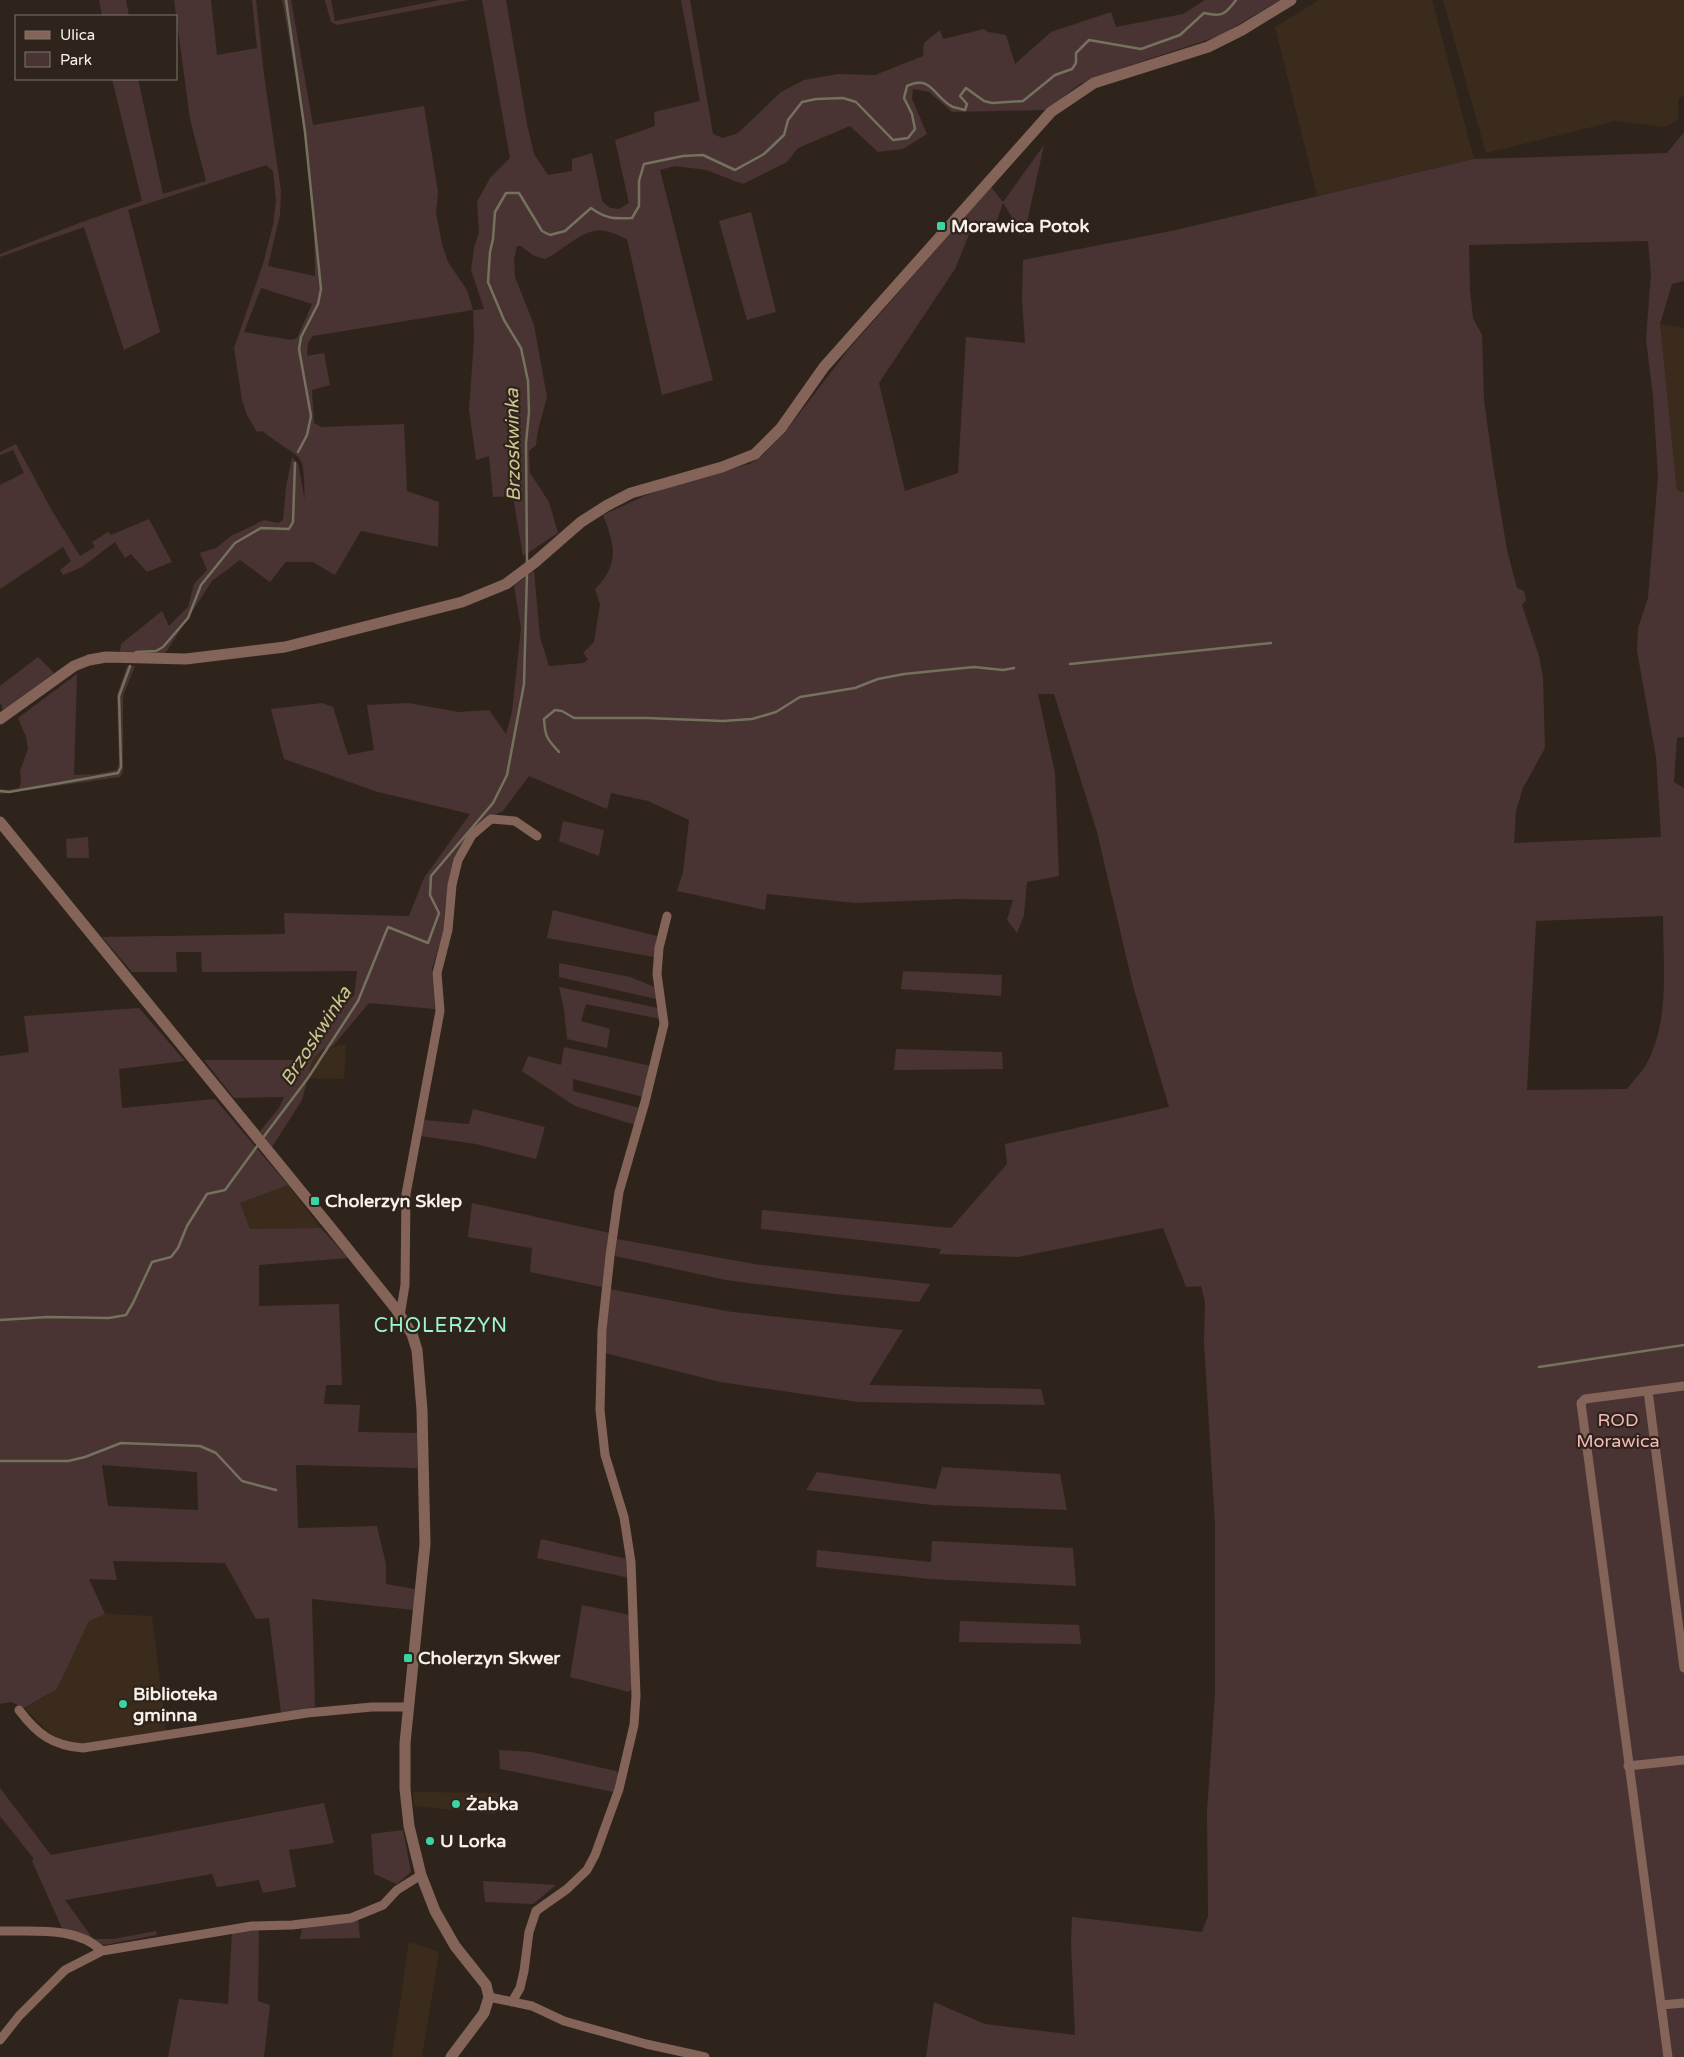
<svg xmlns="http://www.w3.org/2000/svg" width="1684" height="2057" viewBox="0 0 1684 2057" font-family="'Varela Round',sans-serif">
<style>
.built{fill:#3b2b1d}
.green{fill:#493433;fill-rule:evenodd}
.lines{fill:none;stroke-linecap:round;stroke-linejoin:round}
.stream{stroke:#74715d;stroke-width:2.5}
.minor{stroke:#846458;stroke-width:9}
.tertiary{stroke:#846458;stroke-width:11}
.poi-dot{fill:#3bd4a4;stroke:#2f241b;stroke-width:2}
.labels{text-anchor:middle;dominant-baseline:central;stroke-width:4.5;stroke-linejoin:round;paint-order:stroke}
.poi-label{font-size:18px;font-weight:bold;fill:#f8f1ea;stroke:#2f241b;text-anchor:start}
.park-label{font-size:18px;fill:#f7b9b8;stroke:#2f241b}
.water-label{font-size:19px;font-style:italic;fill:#cac690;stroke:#2f241b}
.quarter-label{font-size:20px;letter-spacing:1px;fill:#9df7d3;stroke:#2f241b}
</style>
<rect width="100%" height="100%" fill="#2f241b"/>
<path class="built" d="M1319,0h113l42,159 -157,37 -42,-169z
M1443,0h241v95l-6,5v20l-13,7 -49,-6 -130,32z
M1660,324l24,4v164h-7z
M346,1044l-2,35 -36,-1 5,-19 10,-10z
M288,1185l33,43 -71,2 -10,-27z
M105,1614l47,2 14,115 -87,14 -18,-4 -16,-12 -20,-21 32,-19 32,-68z
M413,1792l87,1 -5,21 -81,-8z
M409,1942l30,10 -17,105h-30z"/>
<path class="green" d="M99,0h27l3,16h-27z
M174,0h37l6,55 40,-7 -5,-48h4l8,75 17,116 -1,24 -12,51 47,10c0,-92 -16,-185 -33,-276h9l22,125 111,-19 14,86 -2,21 6,31 6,18 19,28 6,20 11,-1 -13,-39 3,-22 5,-16 -2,-30 13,-24 20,-20 -28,-158h24l21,124 7,30 14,21 24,-4v-12l20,-6 10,48 8,7 9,1 10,-6 -14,-63 40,-14 -1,-14 46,-11 -19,-101h9l23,134 10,4 15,-5 43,-41 23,-12 34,-6 37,1 48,-19 1,-13 16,-13 3,9 41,-10 4,3 18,3 9,29 36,-32 60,-20 5,15 67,-13 22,-14h75l-61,36 -91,30 -48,18 -34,26 -94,2 -23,-20 -16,-3 -1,10 15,35 -24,15 -25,3 -28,-26 -52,22 -11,14 -44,22 -37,-14 -31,-4 -15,4 53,210 -51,15 -35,-156c-7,-3 -15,-7 -22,-8 -20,-5 -43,21 -60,28l-11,-3 -13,-10h-4l-3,13 1,18 19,48 13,72 -9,33 -2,15 -7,6 1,22 19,29 9,31 -35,23 -10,-60 -20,1 -4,-41 -13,4 -7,-50 5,-71 -1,-29 -160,26 -5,7 -1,13 17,-3 6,32 -18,5 2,33 7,4 83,-3 3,67 32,11 -1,45 -77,-16 -26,44 -22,-13h-27l-16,20 -30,-22 -28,21 -48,74 -44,-3 1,-8 41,-33 7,15 19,-19 6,-23 13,-14 -7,-17 16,-5 15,-12 33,-16 14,3 5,-3 3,-33 6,-30 6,7 7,37c-1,-10 0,-32 -4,-40 -3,-8 -30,-21 -38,-30l-6,1 -10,-17 -5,-15 -8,-52 29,-84 10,-39 3,-24 -3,-30 -7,-6 -138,45 32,122 -36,18 -40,-123 -84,30v-3l82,-32 60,-21 -30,-122h26l25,115 43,-13 -16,-62zM261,288l51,16 -15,34 -6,2 -47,-8z
M325,0h6l4,21 105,-21h29l-132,25 -6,-3z
M1684,132v149l-12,3 -12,40 17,167 7,1v245l-7,1 -3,44 10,6v1269h-758l8,-55 51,22 90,11 -4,-93 1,-25 130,15 6,-16 -1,-104 8,-119v-169l-11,-181 1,-41 -4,-16 -15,1 -23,-59 -145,29 -79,-3 2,-5 -180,-20 1,-19 189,18 56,-64 -2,-20 164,-37 -36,-121 -36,-154 -43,-138h-16l17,79 4,103 -32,6 -3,33 -7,18 -10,-13 6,-20 -57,-1 -101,4 -88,-9 -2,16 -88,-19 6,-19 6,-52 -41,-19 -37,-8 -4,16 -78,-33 -26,35 -13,6 -35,43 -10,47 -1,23 -12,39 3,40 -66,-6 -36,43 -10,3 -10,10 -11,41 -30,47 -12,-16 19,-23 5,-11 -50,1 -30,-38h98l10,-22 42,-43 3,-24 -155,1 -1,-20h-25l1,20h-45l-30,-35 183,-3 -1,-21 125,3 15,-38 46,-64 -92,-22 -94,-33 -13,-50 51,-6 11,4 15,48 26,-5 -7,-45 41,-2 51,9 30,-2 17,24 6,-22 9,-84 -7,-42 20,-15 6,66 9,29 35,-3 4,-4 -5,-6 11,-11 6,-38 -5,-15c25,-25 20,-44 8,-74l41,-19 48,-17 57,-15 13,-8 27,-29 59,-77 143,-163 12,15 41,-57 -20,91 -21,-33 -10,28 -18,-11 -20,49 -76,114 26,108 53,-18 8,-136 59,6 -3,-43 1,-40 153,-30 298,-71 193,-6zM1648,241l3,33 -5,65 7,57 5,80 -10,122 -10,30 -1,23 19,106 5,80 -147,6 2,-32 7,-23 22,-40 -2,-70 -4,-22 -17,-51 4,-5 -2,-9 -7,-3 -10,-38 -14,-85 -9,-65 -2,-65 -9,-17 -3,-28 -1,-45zM1663,916c0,47 7,102 -15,145 -5,10 -14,19 -21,28l-100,1 9,-169z
M751,212l25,100 -29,8 -28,-99z
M16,444l35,65 29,47 15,-9 -3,-5 16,-10 3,3 38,-16 23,43 -25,10 -16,-18 -6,4 -10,-16 -33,25 -19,8 -3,-5 11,-9 -8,-14 -63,42v-104l24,-12 -11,-23 -13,5v-3z
M38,657l16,16 -51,37 -3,-8v-16z
M127,666h8l-12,30v75l-3,6 -120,17v-5l8,1 11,-2 2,-5 -1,-12 8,-22 -2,-12 -8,-19 59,-44 -3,101 22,-1 21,-4 2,-7 -2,-68z
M563,821l41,9 -5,26 -40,-15z
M88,837l1,21h-22l-1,-19z
M553,910l104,26 -3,21 -107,-19z
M559,963l71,14 25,10 1,12 -97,-22z
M903,971l99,4 -1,21 -100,-7z
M559,987l99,21 2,11 -74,-15 -5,17 29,8 -3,19 -40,-9 -3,-30z
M139,1008l46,53 -66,8 3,39 93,-9 73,86 -48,18 10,26 71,-1 27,30 -89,7v41l80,-2 3,81h-16l-2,19 36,1 -2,27 59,1v35l-121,-3 2,63 79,-2 9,38v20l29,5 -2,21 -101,-11 3,108 -34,6 -12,-95 -13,1 -31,-56 -112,-2 4,19 -28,-1 16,35 -16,7 -32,68 -33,19 -13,-6 -11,2v-648l29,-4 -5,-36zM102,1465l95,7 1,38 -90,-4z
M564,1047l87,19 -8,31 -70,-18v12l67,17 -5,17 -60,-19 -53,-35 6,-15 33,9z
M896,1049l106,3 1,17 -109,1z
M473,1109l72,18 -9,32 -60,-15 -56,-8 3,-16 46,4z
M472,1203l138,30 -8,54 -72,-15 2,-24 -64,-11z
M617,1239l137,25 176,20 -11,18 -84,-8 -109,-14 -111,-24z
M609,1289l123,23 171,18 -34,55 172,4 4,16 -187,-3 -138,-20 -115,-29z
M942,1467l118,7 7,36 -135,-5 -126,-15 11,-18 119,17z
M541,1539l86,20 2,19 -92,-20z
M932,1541l141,7 3,38 -146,-7 -114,-12 1,-17 114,12z
M582,1605l48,10 2,73 -3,4 -59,-15z
M960,1621l119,4 2,19 -122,-2z
M499,1750l33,2 84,19 3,3 -5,18 -114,-23z
M0,1788l51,67 273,-52 10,40 -45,7 7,37 -33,6 -4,-13 -42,7 -5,-13 -147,26 28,39h20l43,-8 1,4 -53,10 -11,-6 -31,-11 -30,-67 2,-2 -34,-43z
M403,1830l8,42 -14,12 -23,-10 -3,-40z
M483,1881l73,4 -23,19 -48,-2z
M358,1918l2,20 -60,1 2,-10z
M259,1929l-1,72 12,4 -6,52h-96l11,-58 49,5 4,-72z"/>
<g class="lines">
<path class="stream" d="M286,0l19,132 16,157 -3,15 -17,33 -2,12 12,67 -4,19 -9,17
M527,563l-1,-120 3,-31 -1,-31 -7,-33 -17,-28 -16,-38 2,-30 3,-13 2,-27 11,-19h13l23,38 8,4 15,-4 26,-23c15,11 23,11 41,10l7,-12v-25l5,-17 39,-8 20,-1 32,15 29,-16 20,-19 4,-15 14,-18 14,-3 27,-1 13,4 37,38 15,-2 7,-9 -3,-15 -8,-16 3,-12c25,-12 27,12 46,21 4,1 8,2 12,3l2,-6 -7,-8 6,-8 18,13 8,2 31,-2 32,-26 17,-6 4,-6v-10l13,-13 52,9 39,-14 24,-22c18,4 21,2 32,-13
M135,654l1,-2 20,-1 7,-4 25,-29 13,-33 34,-42 26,-15 28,1 4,-7 2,-59
M1070,664l201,-21
M559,752c-12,-13 -14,-15 -15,-33l11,-9 7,1 12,7h73l76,3 29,-2 24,-7 24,-15 55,-9 23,-9 26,-5 70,-7 29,3 11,-2
M0,791l9,1 109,-19 3,-6 -2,-71 11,-30
M262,1139l46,-61 50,-77 30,-74 40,16 11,-30 -9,-18 1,-19 62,-73 14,-28 17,-91 3,-111
M0,1320l48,-3 61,1 17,-3 7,-12 19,-41 19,-5 7,-9 9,-22 20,-32 18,-4 33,-45
M1539,1367l145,-22
M0,1461h68l17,-4 36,-14 79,3 16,7 26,28 34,9"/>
<path class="minor" d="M400,1316l5,-31 1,-91 34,-183 -3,-38 11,-43 4,-45 6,-25 14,-25 19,-16 24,2 22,15
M1648,1391l36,277
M19,1710c18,24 34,36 64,38l224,-35 65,-6h36
M1628,1766l56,-6
M0,1931c33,1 77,-5 102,20
M489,1997l43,9 32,15 32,9 50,14 59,13
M512,2002l8,-14 4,-17 5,-39 7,-21 31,-22 20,-19 8,-15 24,-66 15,-64 2,-29 -5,-134 -7,-45 -19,-62 -5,-45 2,-80 8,-74 9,-64 26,-90 19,-78 -7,-50 2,-26 8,-32
M1661,2005l23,-2
M0,2040l19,-24 46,-46 37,-19 150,-25 40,-1 59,-7 32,-13 14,-15 24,-15
M1668,2057l-87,-654 4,-4 99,-13"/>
<path class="tertiary" d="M0,719l74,-53 15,-6 17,-3 80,2 99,-12 177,-45 44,-18 28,-21 47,-41 25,-16 25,-13 91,-26 33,-13 26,-26 43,-61 227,-255 43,-29 114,-36 34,-17 49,-30
M0,822l331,406 65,81 16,25 5,16 5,60 3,134 -20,199v46l4,37 12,49 14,36 20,35 31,39 3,12 -5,16 -33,44"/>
</g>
<g class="poi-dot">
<rect x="936" y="221" width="10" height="10" rx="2.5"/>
<rect x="310" y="1196" width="10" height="10" rx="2.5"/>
<rect x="403" y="1653" width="10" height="10" rx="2.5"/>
<circle cx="123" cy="1704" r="5"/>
<circle cx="456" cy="1804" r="5"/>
<circle cx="430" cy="1841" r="5"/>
</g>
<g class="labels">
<g class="poi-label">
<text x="951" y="226">Morawica Potok</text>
<text x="325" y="1201">Cholerzyn Sklep</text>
<text x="418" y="1658">Cholerzyn Skwer</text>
<text x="133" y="1694">Biblioteka<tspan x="133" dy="21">gminna</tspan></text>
<text x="466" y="1804">Żabka</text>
<text x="440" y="1841">U Lorka</text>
</g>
<g class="park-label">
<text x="1618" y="1420">ROD<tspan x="1618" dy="21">Morawica</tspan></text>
</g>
<g class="water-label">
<text transform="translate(513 445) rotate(-91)">Brzoskwinka</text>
<text transform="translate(316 1036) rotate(-57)">Brzoskwinka</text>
</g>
<g class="quarter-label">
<text x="441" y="1326">CHOLERZYN</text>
</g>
</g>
<rect x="15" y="15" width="162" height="65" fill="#2f241b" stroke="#7f766e"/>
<rect x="25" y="31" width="25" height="8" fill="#846458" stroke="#7f766e"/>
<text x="60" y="40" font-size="15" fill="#f8f1ea">Ulica</text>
<rect x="25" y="52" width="25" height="15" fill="#493433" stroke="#7f766e"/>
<text x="60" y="65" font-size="15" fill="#f8f1ea">Park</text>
</svg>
